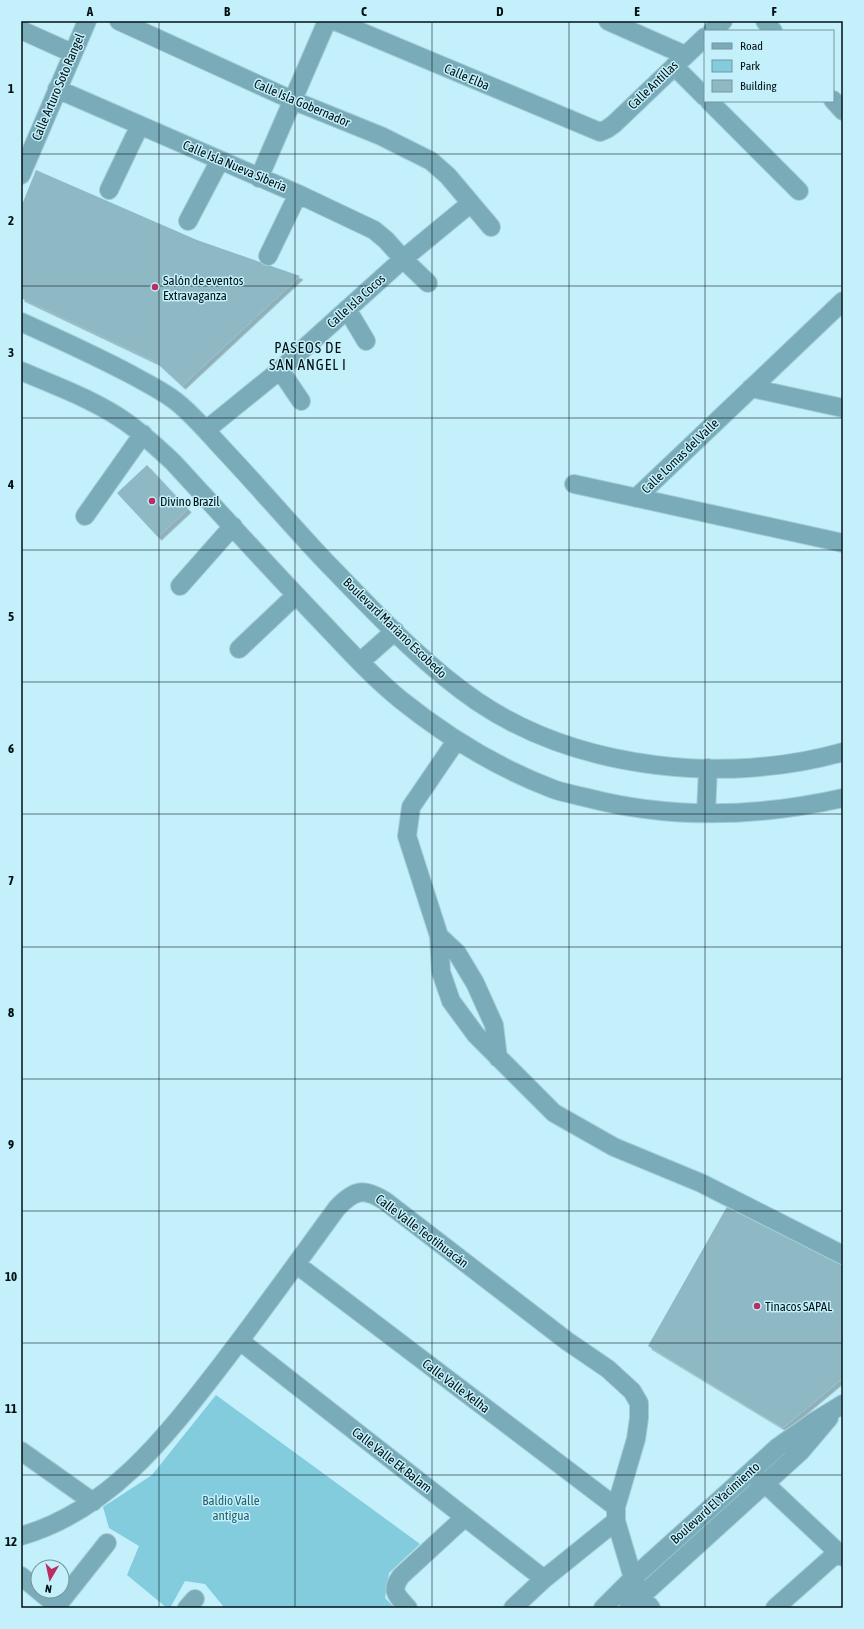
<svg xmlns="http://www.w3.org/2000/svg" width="864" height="1629" viewBox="0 0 864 1629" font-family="'Asap Condensed',sans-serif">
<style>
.green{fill:#82ccde}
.building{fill:#8eb9c4;filter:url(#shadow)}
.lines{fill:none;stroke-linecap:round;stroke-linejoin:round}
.minor-casing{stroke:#a4ccd6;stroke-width:20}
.minor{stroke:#79abb8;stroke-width:18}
.grid{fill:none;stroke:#021014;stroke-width:1;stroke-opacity:0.55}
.poi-dot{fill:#bb2d5f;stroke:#c3f0fb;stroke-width:1.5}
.labels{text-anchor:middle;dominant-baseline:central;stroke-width:3;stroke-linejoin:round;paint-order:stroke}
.street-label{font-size:13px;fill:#021014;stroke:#c3f0fb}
.poi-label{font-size:13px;fill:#021014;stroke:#c3f0fb;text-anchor:start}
.park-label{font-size:13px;fill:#28606d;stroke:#c3f0fb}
.quarter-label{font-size:15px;letter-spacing:1px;fill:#021014;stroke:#c3f0fb}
.neatline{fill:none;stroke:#021014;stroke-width:1.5}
.grid-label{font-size:13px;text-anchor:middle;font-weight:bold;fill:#021014}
</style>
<defs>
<filter id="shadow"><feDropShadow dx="3.5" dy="3.5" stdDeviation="0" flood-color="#0004"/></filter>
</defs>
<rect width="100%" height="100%" fill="#c3f0fb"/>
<path class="green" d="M216,1395l204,149 -31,29 -4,25 10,10h-173l1,-2 -18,-22 -20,-3 -15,27h-3l-40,-33 12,-29 -30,-18 -6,-21 49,-32z"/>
<path class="building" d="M36,170l161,70 103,36 -118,110 -26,-24 -135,-64v-91z
M147,465l41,44 -30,28 -41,-44z
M729,1203l114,63v112l-60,50 -135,-82z"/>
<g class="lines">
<g class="minor-casing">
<path id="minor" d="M119,21l173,79 89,36 50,25 17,15 43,51
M335,21l265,111 7,-3 7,-5 91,-87
M608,21l77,34
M765,21l8,10
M21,30l51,23
M712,31l11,-10
M674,66l31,31
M57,89l241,105 76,36 12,10 17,19 25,24
M833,100l10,11
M709,101l90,90
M21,175l66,-154
M259,178l68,-157
M109,190l31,-65
M188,221l32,-61
M268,256l30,-62
M347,309l19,32
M21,322c38,17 75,34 111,53 16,9 33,17 46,28 17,14 31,31 45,46 35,37 68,76 103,113 47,48 96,102 152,140 101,68 249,83 365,50
M280,370l21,31
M21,371c35,15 74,29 105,51 17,12 32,26 47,40 47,51 94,103 142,153 28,29 55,60 86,85 46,37 97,68 152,89 11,4 24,6 35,9 85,22 170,19 255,0
M751,388l92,20
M206,430l74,-60 123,-111 68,-56
M574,484l269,59
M636,498l207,-197
M85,516l58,-82
M180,586l53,-60
M239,649l57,-54
M360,662l35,-31
M456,741l-45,66 -4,29 32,100 2,36 10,29 25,34 78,78 60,34 87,36 142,72
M706,813l2,-45
M439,936l18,17 18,30 19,42 4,33
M296,1264l320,243
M240,1341l304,238
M21,1451l72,51
M757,1476l86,81
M21,1536c90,-26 146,-101 201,-172 39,-51 77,-104 115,-156 18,-19 27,-20 48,-7l182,140 41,28 24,22 7,12v15l-3,21 -20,68v14l17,57 8,18 10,12
M21,1576l17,14
M39,1591l21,17
M57,1606l50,-63
M187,1608l8,-9
M408,1608c-11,-12 -18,-17 -7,-32l64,-59
M513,1608l31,-29 72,-58
M603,1608l30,-30 145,-131 34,-24 31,-19
M628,1608l173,-157 28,-33
M775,1608l63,-56"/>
</g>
<use href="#minor" class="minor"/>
</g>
<path class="grid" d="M159,21v1587M295,21v1587M432,21v1587M569,21v1587M705,21v10M705,101v1507M21,154h822M21,286h822M21,418h822M21,550h822M21,682h822M21,814h822M21,947h822M21,1079h822M21,1211h822M21,1343h822M21,1475h822"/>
<g class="poi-dot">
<circle cx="155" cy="287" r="4"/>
<circle cx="152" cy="501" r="4"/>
<circle cx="757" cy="1306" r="4"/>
</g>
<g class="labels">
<g class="street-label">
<text transform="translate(467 77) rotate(23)">Calle Elba</text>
<text transform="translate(653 85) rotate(-44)">Calle Antillas</text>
<text transform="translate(58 87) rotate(-67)">Calle Arturo Soto Rangel</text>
<text transform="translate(302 103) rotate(23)">Calle Isla Gobernador</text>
<text transform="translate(235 166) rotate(23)">Calle Isla Nueva Siberia</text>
<text transform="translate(356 301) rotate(-42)">Calle Isla Cocos</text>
<text transform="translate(680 456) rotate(-44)">Calle Lomas del Valle</text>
<text transform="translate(395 628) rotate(44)">Boulevard Mariano Escobedo</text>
<text transform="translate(422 1231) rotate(37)">Calle Valle Teotihuacán</text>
<text transform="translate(456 1386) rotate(37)">Calle Valle Xelha</text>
<text transform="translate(392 1460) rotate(38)">Calle Valle Ek Balam</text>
<text transform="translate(715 1503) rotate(-42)">Boulevard El Yacimiento</text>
</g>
<g class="poi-label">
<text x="163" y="280">Salón de eventos<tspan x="163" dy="15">Extravaganza</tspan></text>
<text x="160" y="501">Divino Brazil</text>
<text x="765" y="1306">Tinacos SAPAL</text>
</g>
<g class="park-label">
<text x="231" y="1500">Baldio Valle<tspan x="231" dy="15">antigua</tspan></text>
</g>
<g class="quarter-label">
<text x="308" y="347">PASEOS DE<tspan x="308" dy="17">SAN ANGEL I</tspan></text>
</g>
</g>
<rect width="864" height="1629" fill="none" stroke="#c3f0fb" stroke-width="44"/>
<rect x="704" y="30" width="130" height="72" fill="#c3f0fb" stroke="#76969f"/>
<rect x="712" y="43" width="20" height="6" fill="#79abb8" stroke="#76969f"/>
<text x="740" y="50" font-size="12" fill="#021014">Road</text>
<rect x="712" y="60" width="20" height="12" fill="#82ccde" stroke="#76969f"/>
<text x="740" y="70" font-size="12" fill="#021014">Park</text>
<rect x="712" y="80" width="20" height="12" fill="#8eb9c4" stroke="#76969f"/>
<text x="740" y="90" font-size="12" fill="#021014">Building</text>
<g transform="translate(50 1579) rotate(189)"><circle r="19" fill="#c3f0fb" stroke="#76969f"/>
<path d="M0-3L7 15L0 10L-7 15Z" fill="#bb2d5f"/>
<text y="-6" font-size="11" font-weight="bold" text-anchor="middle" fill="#021014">N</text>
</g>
<rect x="22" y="22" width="820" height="1585" class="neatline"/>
<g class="grid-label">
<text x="90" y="16">A</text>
<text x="227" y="16">B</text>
<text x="364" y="16">C</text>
<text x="500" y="16">D</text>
<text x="637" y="16">E</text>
<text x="774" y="16">F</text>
<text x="11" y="93">1</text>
<text x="11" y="225">2</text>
<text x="11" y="357">3</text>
<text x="11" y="489">4</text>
<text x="11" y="621">5</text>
<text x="11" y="753">6</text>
<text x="11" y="885">7</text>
<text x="11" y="1017">8</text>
<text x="11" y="1149">9</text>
<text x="11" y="1281">10</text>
<text x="11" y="1413">11</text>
<text x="11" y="1546">12</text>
</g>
</svg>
